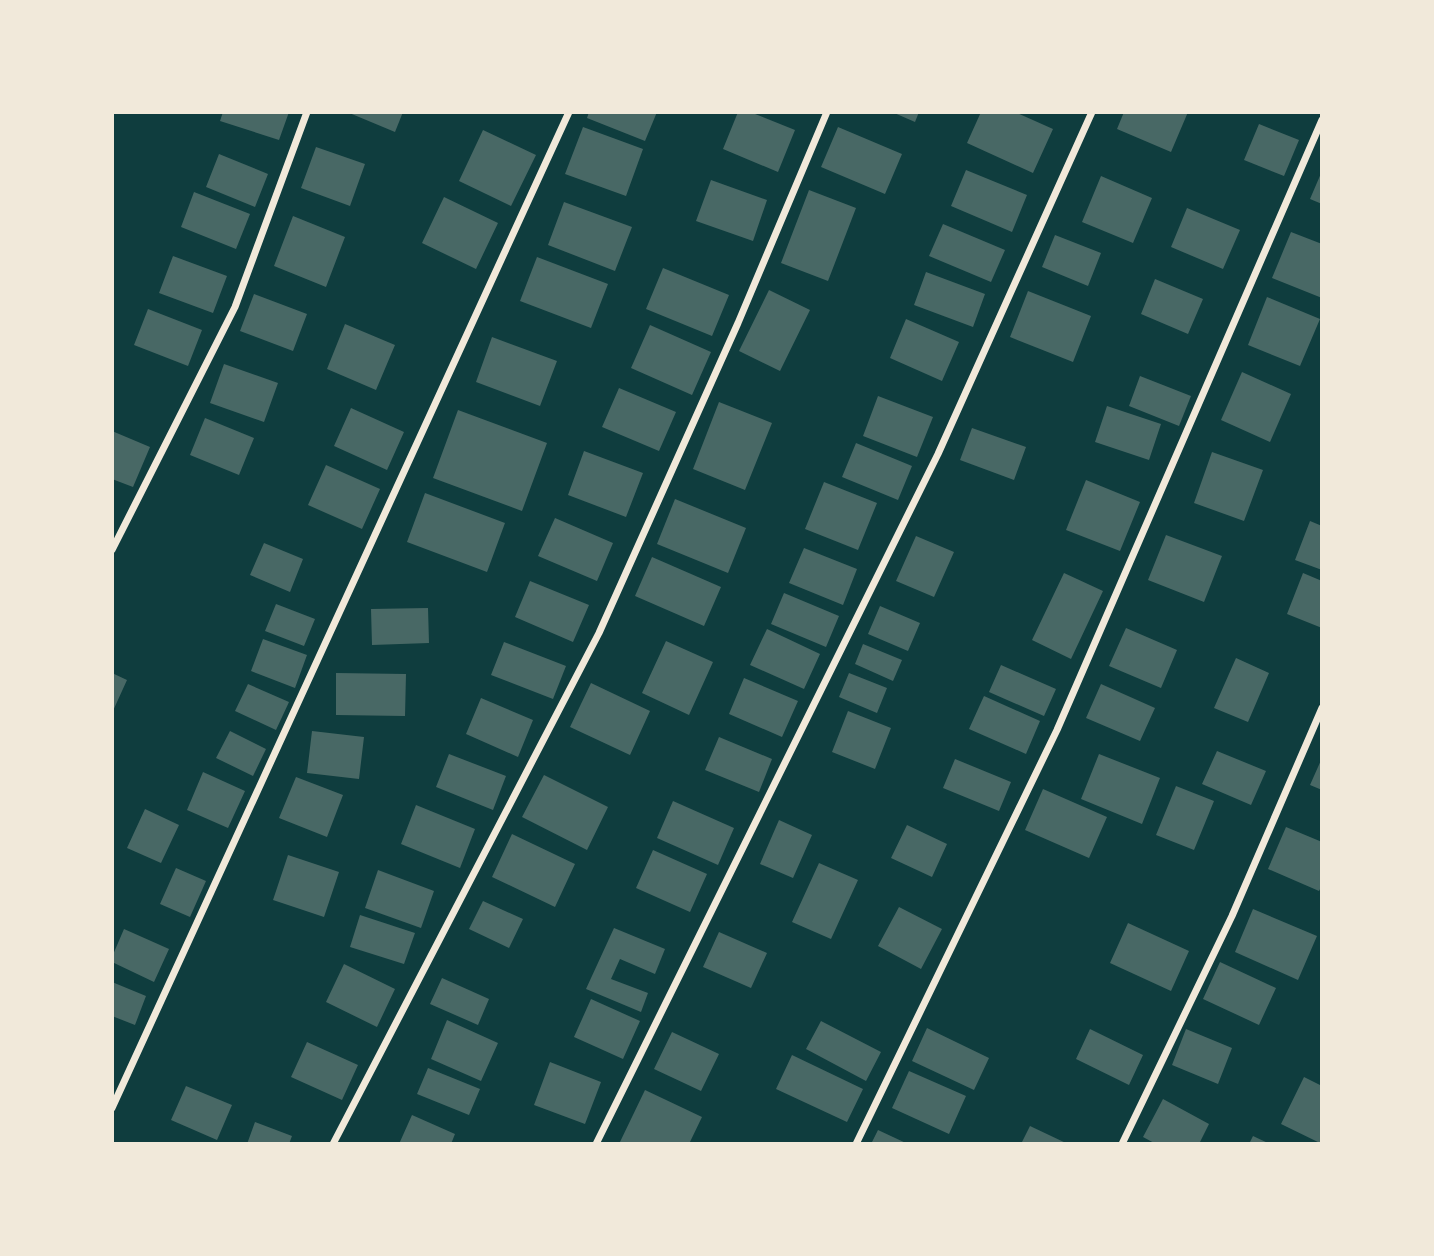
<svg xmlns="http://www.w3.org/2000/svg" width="1434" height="1256" viewBox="0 0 1434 1256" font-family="Lato,sans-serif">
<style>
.building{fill:#486865}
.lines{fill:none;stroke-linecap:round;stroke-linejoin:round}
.minor{stroke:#f1e9da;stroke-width:7}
</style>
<rect width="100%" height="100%" fill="#0f3d3e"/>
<path class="building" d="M223,112h66l-10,28 -59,-19z
M347,112h56l-8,20z
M589,112h68l-12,29 -58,-23z
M738,112h12l45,18 -17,42 -55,-23z
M892,112h27l-4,10z
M981,112h34l38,17 -20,44 -66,-30z
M1124,112h64l-17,40 -54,-23z
M1259,124l40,16 -15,36 -40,-16z
M583,127l60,22 -17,47 -61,-22z
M838,127l64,27 -17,40 -64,-27z
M483,130l53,25 -25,51 -52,-25z
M316,147l49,17 -15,42 -49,-18z
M219,154l49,20 -13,33 -49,-20z
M966,170l61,25 -15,37 -61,-26z
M1322,171v33l-12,-5z
M1101,176l51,22 -19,45 -51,-21z
M711,180l56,20 -14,41 -57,-20z
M809,190l47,18 -28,73 -47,-18z
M194,192l56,22 -14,35 -55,-22z
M444,197l54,26 -22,46 -54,-26z
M564,202l68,25 -17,44 -67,-26z
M1187,208l53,22 -17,39 -52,-22z
M293,216l52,21 -19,50 -52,-21z
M943,224l62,26 -14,32 -62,-26z
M1291,232l31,12v54l-50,-20z
M1055,235l46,18 -13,33 -46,-19z
M173,256l54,20 -14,37 -54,-20z
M537,257l71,27 -17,44 -71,-27z
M663,268l66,27 -17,41 -66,-27z
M926,272l59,22 -12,33 -59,-22z
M1155,279l48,20 -15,35 -47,-20z
M769,290l41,20 -30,61 -41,-20z
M1028,291l63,25 -18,46 -63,-25z
M254,294l53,20 -14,37 -53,-20z
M1267,297l53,22 -20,47 -52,-21z
M148,309l54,21 -14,36 -54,-21z
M906,319l53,23 -17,39 -52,-23z
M345,324l50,21 -19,45 -49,-21z
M650,325l61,27 -19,43 -61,-27z
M492,337l65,24 -17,45 -64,-24z
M224,364l54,19 -14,39 -54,-19z
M1242,372l49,22 -21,48 -49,-22z
M1140,376l51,20 -12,30 -50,-20z
M619,388l57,24 -17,39 -57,-24z
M878,396l55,21 -16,40 -54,-21z
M719,402l53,21 -27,67 -52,-21z
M1107,406l54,18 -12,36 -54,-18z
M351,408l53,24 -17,38 -53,-24z
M458,410l89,33 -25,68 -89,-33z
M205,418l49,20 -15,37 -49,-20z
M972,428l54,19 -12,33 -54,-20z
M112,431l38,16 -17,40 -21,-8z
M856,443l56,23 -14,34 -56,-23z
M584,451l59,22 -17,44 -58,-22z
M1212,452l51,18 -19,51 -50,-18z
M326,465l54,24 -18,40 -54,-24z
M1086,480l54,22 -20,49 -54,-21z
M824,482l53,21 -19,47 -53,-21z
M425,493l80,30 -18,49 -80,-30z
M675,499l71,29 -18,45 -71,-29z
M555,518l58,25 -16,38 -59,-25z
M1310,521l12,5v44l-27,-10z
M1166,535l56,21 -18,46 -56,-22z
M916,536l38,16 -20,45 -38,-16z
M264,543l39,16 -13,33 -40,-17z
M804,548l53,21 -14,36 -54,-22z
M652,557l69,30 -17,39 -69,-30z
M1064,573l39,18 -32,68 -39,-19z
M1303,573l19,8v47l-35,-14z
M530,581l59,24 -16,37 -58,-25z
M784,593l55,23 -13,31 -55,-23z
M276,604l39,15 -11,27 -39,-15z
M880,606l40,17 -12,28 -40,-17z
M428,608l1,35 -57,2 -1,-36z
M1126,628l51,22 -16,38 -52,-22z
M767,629l53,25 -16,35 -54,-24z
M263,639l44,16 -12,33 -44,-17z
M666,641l47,21 -24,53 -47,-22z
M504,642l62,24 -13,33 -62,-24z
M863,644l39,16 -9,21 -38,-17z
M1236,658l33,15 -21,49 -34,-14z
M1001,665l55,24 -12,27 -55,-24z
M112,673l15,7 -15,33z
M336,673l70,1 -1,42 -69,-1z
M849,673l38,15 -10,25 -38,-16z
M744,678l54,23 -16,36 -53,-23z
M591,683l59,28 -20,44 -60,-28z
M248,684l41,18 -13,28 -41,-19z
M1101,684l54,24 -15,33 -54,-23z
M984,696l56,25 -14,33 -57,-25z
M481,698l52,22 -15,37 -52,-23z
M848,711l43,17 -16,41 -43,-17z
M230,731l36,18 -13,27 -37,-18z
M312,731l52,6 -5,42 -52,-6z
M719,737l53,22 -13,33 -54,-22z
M1217,751l49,20 -15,34 -49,-21z
M449,754l57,22 -13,34 -57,-23z
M1099,754l61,24 -18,46 -61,-25z
M1322,758v32l-12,-5z
M955,759l56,23 -12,29 -56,-23z
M203,772l42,19 -17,37 -41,-18z
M544,775l64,32 -21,43 -65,-33z
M296,777l47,18 -16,42 -48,-19z
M1176,786l38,15 -20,49 -38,-15z
M1043,789l64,28 -18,41 -64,-28z
M673,801l61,27 -16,37 -61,-27z
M416,805l59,24 -15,39 -59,-24z
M145,809l34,16 -18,38 -34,-15z
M779,820l33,15 -19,43 -33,-14z
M907,825l40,19 -15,33 -41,-19z
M1286,827l36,15v43l-3,6 -51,-22z
M512,834l63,30 -20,43 -63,-30z
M653,850l54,24 -17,38 -54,-24z
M288,855l51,17 -15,45 -51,-17z
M819,863l39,17 -27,59 -39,-17z
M176,868l30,13 -16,36 -30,-13z
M378,870l56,21 -13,37 -56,-20z
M483,901l40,18 -14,29 -40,-19z
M899,907l43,22 -21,40 -43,-23z
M1253,909l64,27 -19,44 -63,-28z
M360,915l55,18 -11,31 -54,-17z
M1128,923l61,28 -18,40 -61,-28z
M614,928l51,21 -10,25 -35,-15 -9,20 37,14 -7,19 -55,-23z
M124,929l45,20 -15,33 -42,-20v-5z
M719,932l48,21 -16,35 -48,-21z
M1220,962l56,26 -17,37 -56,-26z
M344,964l51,25 -18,38 -51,-25z
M442,978l47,21 -11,26 -48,-21z
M112,982l34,14 -11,29 -23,-9z
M591,999l49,22 -17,38 -49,-22z
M447,1020l51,23 -17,38 -50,-22z
M821,1021l60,31 -15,29 -60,-32z
M927,1028l62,30 -15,32 -62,-29z
M1090,1029l53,26 -14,30 -53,-26z
M1186,1029l46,19 -14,36 -46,-19z
M672,1032l47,22 -18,37 -47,-22z
M307,1042l51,23 -16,35 -51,-23z
M792,1055l71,34 -16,33 -71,-33z
M550,1062l51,20 -16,42 -51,-19z
M428,1068l52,21 -11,26 -52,-21z
M909,1071l57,25 -17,38 -57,-26z
M1304,1077l18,9v58l-41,-20z
M186,1086l46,19 -15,35 -46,-20z
M645,1090l57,27 -13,27h-70z
M1163,1099l46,25 -10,20h-43l-13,-7z
M412,1115l43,19 -4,10h-52z
M255,1122l37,14 -3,8h-42z
M1030,1126l38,18h-47z
M878,1130l30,14h-37z
M1253,1136l17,8h-21z"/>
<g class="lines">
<path class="minor" d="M112,550l123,-243 72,-195
M112,1108l457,-996
M333,1144l266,-511 139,-310 89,-211
M596,1144l342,-690 154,-342
M856,1144l201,-414 265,-610
M1122,1144l110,-228 90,-208"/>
</g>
<rect width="1434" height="1256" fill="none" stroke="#f1e9da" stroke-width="228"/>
</svg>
